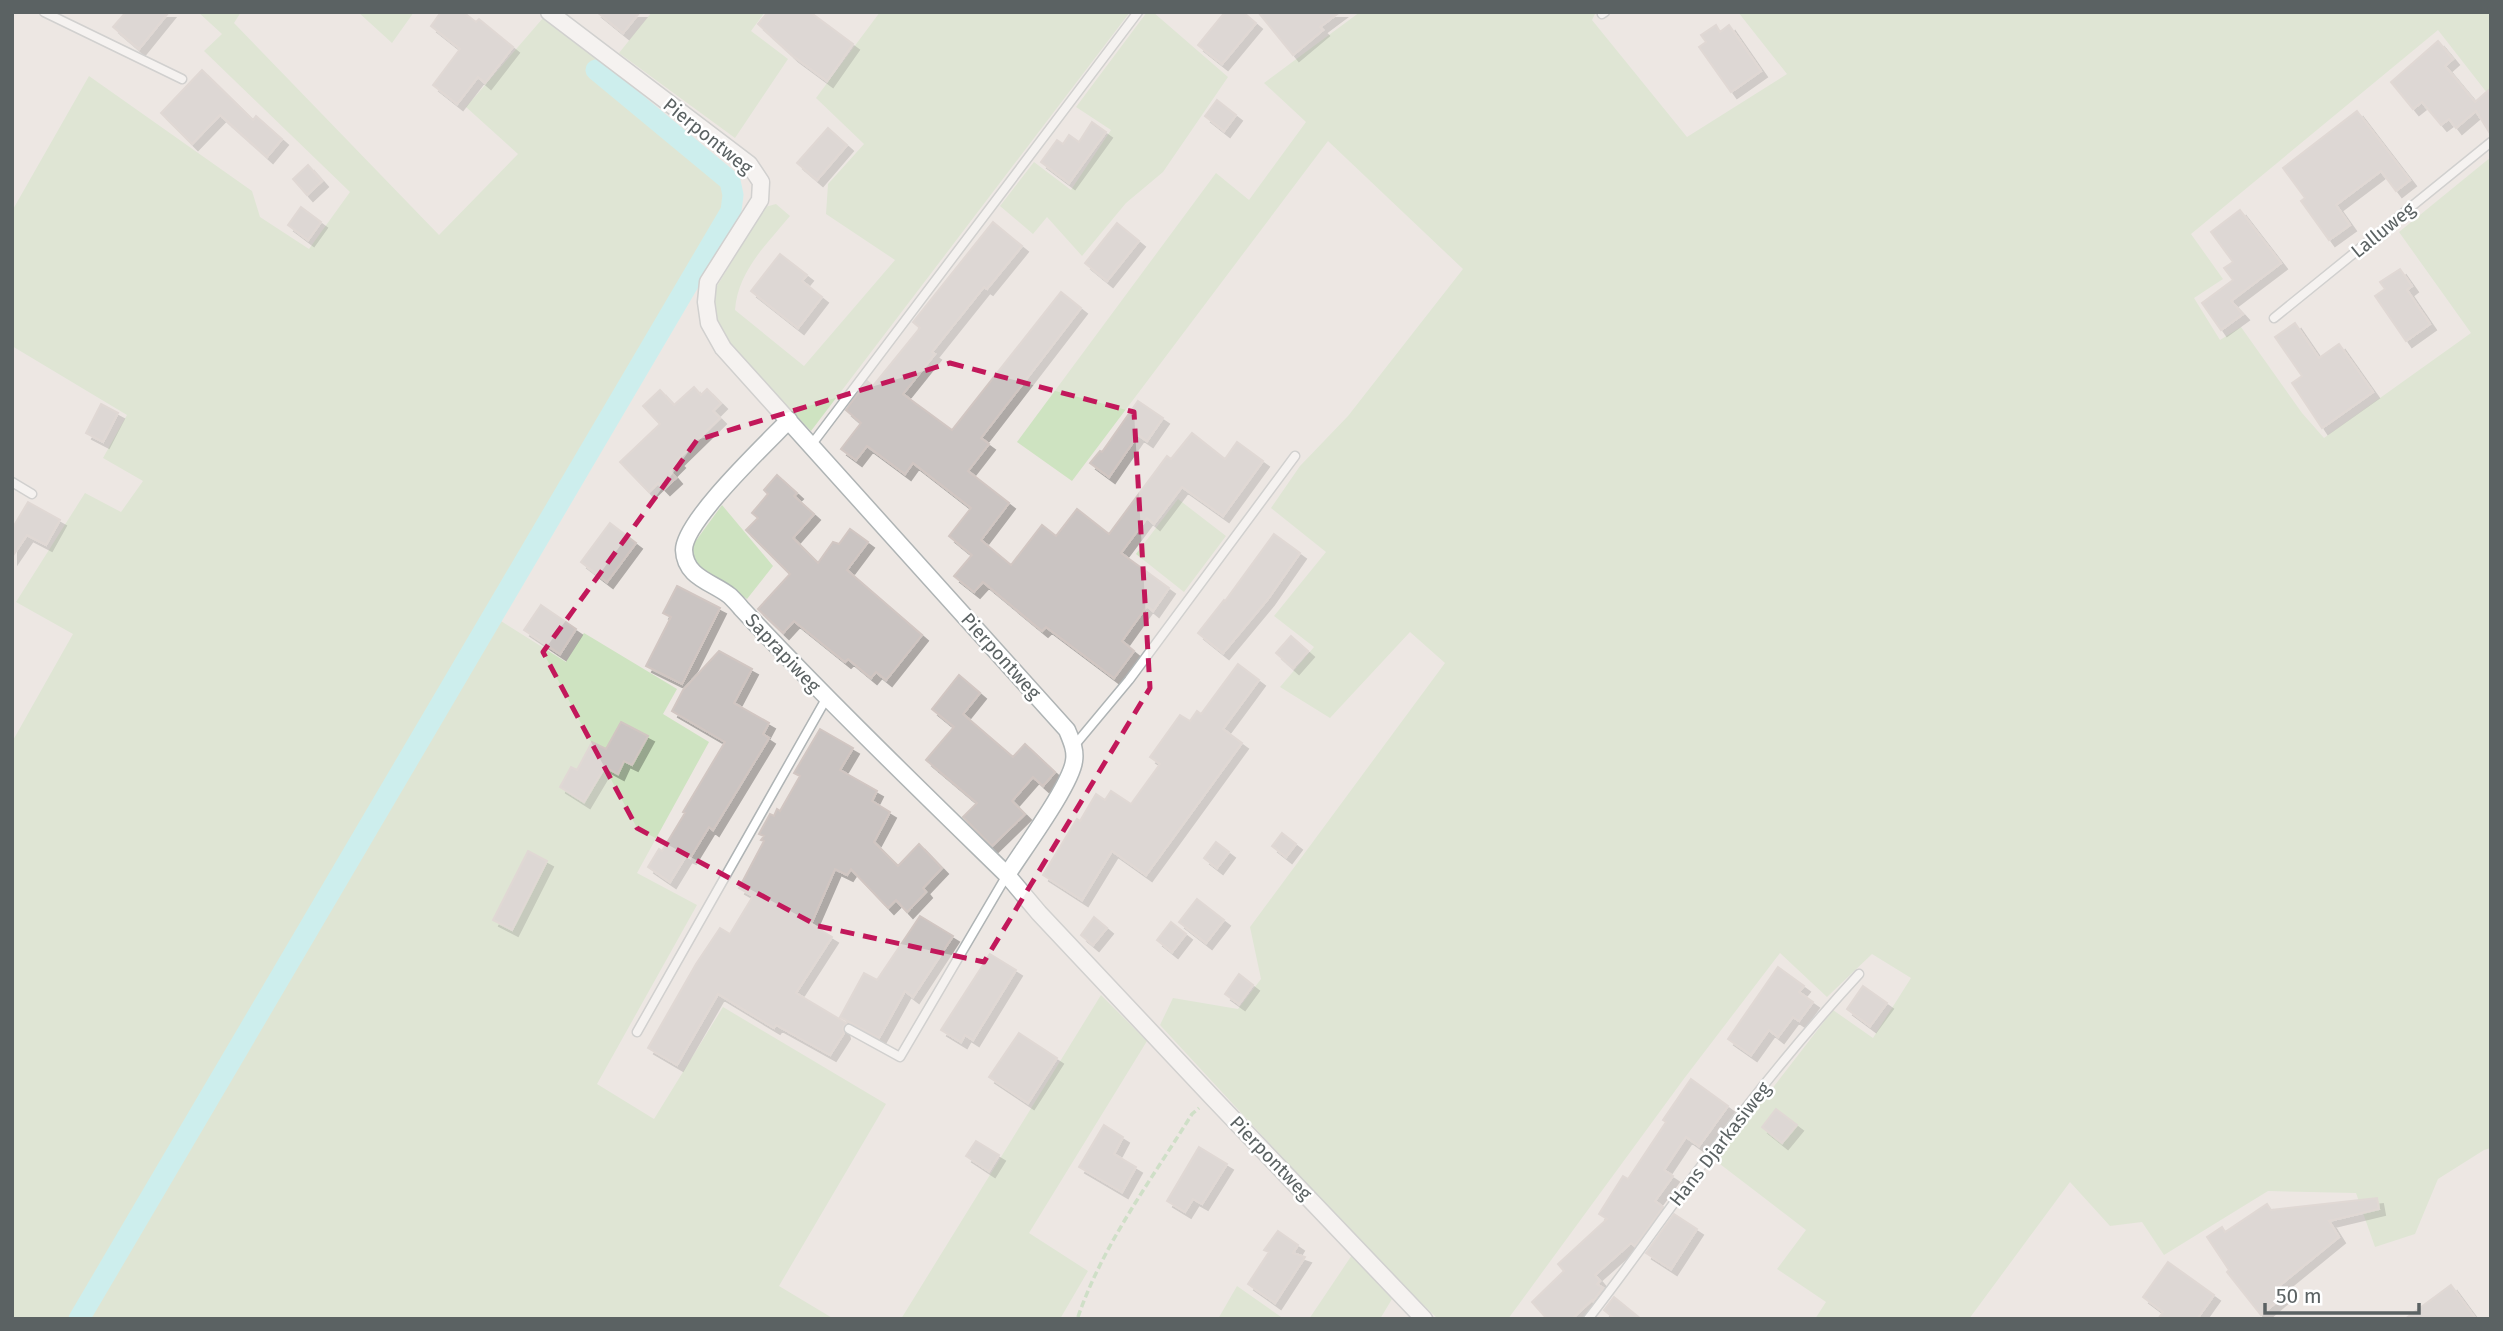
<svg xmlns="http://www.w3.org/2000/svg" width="2503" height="1331" viewBox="0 0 2503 1331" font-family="'Fira Sans',sans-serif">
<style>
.green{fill:#cee3c1}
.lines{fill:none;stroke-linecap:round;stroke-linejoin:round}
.canal{stroke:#a7f6f9;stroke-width:21}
.building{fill:#cac4c2;stroke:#d1c6c2;stroke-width:2;filter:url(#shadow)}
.lane-casing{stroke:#afb4b5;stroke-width:11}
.street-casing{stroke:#afb4b5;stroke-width:19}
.path{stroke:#abd4a5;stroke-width:3.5;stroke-dasharray:7 3.5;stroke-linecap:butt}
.lane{stroke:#fff;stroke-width:8}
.street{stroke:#fff;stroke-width:16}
.marked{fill:none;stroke:#c2185b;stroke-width:5;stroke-dasharray:14 9;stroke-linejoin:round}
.labels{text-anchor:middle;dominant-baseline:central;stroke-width:5;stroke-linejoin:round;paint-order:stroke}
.street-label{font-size:19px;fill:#5b6263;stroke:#fff}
</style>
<defs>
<filter id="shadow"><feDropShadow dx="6" dy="6" stdDeviation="0" flood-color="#0004"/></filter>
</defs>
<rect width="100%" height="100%" fill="#ede7e3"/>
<path class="green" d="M198,12h43l-7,11 205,212 79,-81 -52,-47 77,-89 61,45 -7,7 133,111 3,14 -2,16 -238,405 73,46 18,-29 93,56 -14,25 46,28 -72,131 60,32 -100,179 57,35 69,-112 163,97 -107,182 55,33h-822v-577l61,-108 -57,-32 69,-109 36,19 22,-31 -40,-23 24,-43 -115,-69v-135l77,-135 163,115 8,26 49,32 41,-57 -146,-141 18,-17z
M358,12h56l-22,31z
M652,12h113l-14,19 37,28 -53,79 -116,-85z
M880,12h250l-319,419 -85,-89 -12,-26v-25l51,-84 11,-3 14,12c-24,29 -52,55 -55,94l69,56 91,-106 -69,-46 2,-30 36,-40 -48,-46z
M1147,12h6l75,65 -65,95 -37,31 -44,53 -35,-39 -14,17 -33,-28 34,-44 37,28 40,-60 -35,-23z
M1360,12h236l-4,8 95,117 100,-63 -49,-62h753v86l-53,-68 -247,204 32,45 -29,19 26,42 21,-13 61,86 22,25 147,-105 -72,-101 92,-75v991l-7,2 -46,29 -23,55 -40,13 -19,-54 -88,-2 -104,64 -22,-33 -32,4 -40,-44 -101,137h-154l11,-17 -49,-33 29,-39 -90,-69 117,-151 40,28 38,-60 -39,-24 -45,43 -47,-44 -97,127 -175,239h-70l-60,-58 -218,-236 13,-27 65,11 23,-30 -11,-52 195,-264 -35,-31 -80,86 -50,-31 34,-40 -40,-31 52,-64 -55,-44 29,-42 48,-50 115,-147 -135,-128 -256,340 -55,-39 199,-269 33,27 57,-78 -42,-39z
M1178,499l48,37 -42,56 -48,-38z
M722,505l51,61 -26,33 -52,-36 -3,-17z
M1101,995l46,46 -118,192 59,38 -28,48h-159z
M1352,1255l40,44 -12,20h-71z
M1237,1286l47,33h-66z"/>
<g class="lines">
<path class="canal" d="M79,1319l652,-1108 2,-16 -3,-14 -134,-111"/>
</g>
<path class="building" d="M126,12h43l-30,37 -26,-22z
M441,12h22l13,10 3,-3 34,28 -28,36 -7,-6 -21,27 -24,-19 27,-36 -29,-23z
M597,12h43l-17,21z
M768,12h42l43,32 -26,37 -34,-25 -35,-32z
M1225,12h18l13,11 -34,41 -24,-19z
M1258,12h82l-20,15 3,3 -30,25z
M1716,25l4,7 9,-7 32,46 -30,21 -32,-45 7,-5 -5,-7z
M2438,41l15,18 -8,7 30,36 16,-14v47l-15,-24 -20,17 -7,-9 -8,6 -19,-23 -9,7 -22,-27z
M202,70l51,50 3,-4 26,23 -15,18 -47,-42 -28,29 -31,-31z
M1217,100l19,15 -12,16 -19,-15z
M2357,111l53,69 -14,11 -15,-20 -45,34 14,20 -21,15 -28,-39 4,-3 -22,-30z
M1092,122l14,10 -37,51 -28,-21 16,-22 6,4 6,-9 10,7z
M828,128l19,17 -30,35 -20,-17z
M308,165l14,16 -15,14 -14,-16z
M301,207l20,15 -13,18 -20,-15z
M2240,210l41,53 -50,38 12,13 -22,16 -19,-27 31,-23 -9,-12 9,-6 -22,-30z
M993,222l29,24 -35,43 -3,-2 -52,65 3,2 -32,40 49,36 109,-138 20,16 -100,130 8,6 -21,27 41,32 -28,37 30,25 31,-40 14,11 21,-27 32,25 58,-78 4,3 21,-26 33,26 12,-17 26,19 -40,55 -41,-29 -28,37 -7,-6 -26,35 48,35 -16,23 -6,-5 -25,35 12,10 -20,27 -68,-51 -4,4 -59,-49 -9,10 -20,-16 18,-21 -23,-19 22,-28 -58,-45 -8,11 -38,-28 -11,14 -15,-11 20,-26 -15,-13 21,-29 6,5 47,-58 -7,-6z
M1117,223l22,18 -32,40 -22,-18z
M780,254l27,21 -5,6 20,16 -24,31 -47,-37z
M2400,269l12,17 -5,4 23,34 -24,17 -31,-45 10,-7 -5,-7z
M2295,323l24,35 20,-14 34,48 -51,36 -30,-45 10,-7 -27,-39z
M694,387l7,8 6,-6 14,14 -8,8 7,7 -43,42 2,2 -9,9 6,7 -12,11 -6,-6 -9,9 -29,-30 40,-38 -17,-18 17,-16 14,15z
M1138,401l25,17 -16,23 -9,-6 -29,42 -19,-14 10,-12 2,1z
M101,404l17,9 -15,29 -17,-9z
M777,475l20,18 -3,3 20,18 -21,24 25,25 15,-21 6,2 11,-15 18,13 -21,28 75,65 -36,45 -10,-8 -5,6 -23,-19 -3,3 -51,-41 -11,12 -25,-24 32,-35 -44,-44 12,-12 -6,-5 16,-19 -4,-4z
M28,502l32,18 -14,25 -19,-10 -15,22v-28z
M610,523l26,20 -29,39 -26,-20z
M1274,534l26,19 -32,46 -45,54 -25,-20 26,-33 1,1z
M677,586l43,22 -38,76 -36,-18 25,-49 -8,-4z
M541,605l35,24 -16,25 -36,-24z
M1291,636l17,15 -15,17 -17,-15z
M719,651l33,18 -18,34 35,20 -6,11 6,4 -56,92 -4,-3 -19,31 -4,-2 -16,26 -22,-15 11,-18 3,2 23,-38 -2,-1 42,-70 -53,-31 11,-21z
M1238,664l21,16 -36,49 19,14 -96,132 -34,-24 -30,49 -39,-25 34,-56 3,2 16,-27 9,6 6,-9 20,13 29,-40 -10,-7 30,-42 10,6 7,-10 4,3z
M959,675l21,18 -17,21 50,43 12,-13 30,28 -12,14 -10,-9 -21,24 13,13 -33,32 -29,-29 14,-14 -51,-43 28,-33 -22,-18z
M621,722l27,14 -16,29 -8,-4 -6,13 -13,-7 -21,35 -24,-15 11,-20 6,3 15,-28 14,7z
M820,729l33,19 -13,22 37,21 -5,10 18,11 -16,30 24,24 21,-22 23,24 -19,20 3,4 -19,20 -11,-12 -8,8 -37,-39 -4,6 -12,-6 -24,55 21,13 -36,56 50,30 -3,5 1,5 -14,22 -54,-30 -2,3 -56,-34 -41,71 -29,-17 48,-84 24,-36 10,6 23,-38 -14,-8 25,-47 -3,-1 3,-4 -5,-2 11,-20 4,2 3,-7 3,2 20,-35 -6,-3z
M1282,833l14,11 -10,13 -14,-11z
M1216,842l13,10 -12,16 -13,-10z
M528,851l19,10 -35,69 -19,-10z
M1197,899l27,21 -18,23 -27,-21z
M920,916l33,20 -40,61 -8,-6 -26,47 -39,-21 24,-44 13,7z
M1094,917l13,11 -14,17 -12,-10z
M1171,922l15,12 -14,18 -15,-12z
M990,954l26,16 -43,70 -8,-5 -4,7 -20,-12z
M1778,967l26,19 -5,6 14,10 -14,19 -6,-4 -15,20 -9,-7 -18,25 -23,-16z
M1239,974l14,11 -14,19 -14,-10z
M1863,986l24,17 -17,23 -23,-17z
M1019,1033l38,25 -29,45 -39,-26z
M1691,1079l37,27 -29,40 -13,-9 -22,33 9,6 -18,25 8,6 -28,39 -4,-3 -36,32 5,6 -3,3 6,4 -10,13 -1,-1 -20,19h-25l-15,-17 32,-31 -6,-7 49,-45 -8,-5 24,-38 5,3 38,-57 -3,-2z
M1776,1109l21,16 -15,18 -20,-16z
M1104,1125l19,12 -9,17 22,13 -14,25 -43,-25z
M976,1141l23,14 -10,16 -23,-15z
M1199,1147l28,17 -25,40 -9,-5 -8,13 -18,-11z
M2377,1198l2,11 -50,12 10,16 -60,49 7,8 -25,21 -34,-43 2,-2 -22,-33 15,-10 3,5 42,-28 4,6z
M1674,1214l23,15 -26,40 -25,-16z
M1278,1231l20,14 -5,8 12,4 -30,46 -27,-19 21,-32 -5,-2z
M2168,1262l46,33 -17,24h-39l5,-7 -20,-15z
M2451,1285l25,34h-71z
M1614,1297l27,22h-26l-11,-9z"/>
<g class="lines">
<g class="lane-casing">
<path id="lane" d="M44,12l138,67
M1602,14l3,-2
M2274,318l217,-176
M812,444l326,-432
M12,482l20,12
M1074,746l55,-66 166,-224
M849,1029l51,28 107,-182
M637,1032l189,-333
M1588,1319c37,-47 70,-95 105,-142 51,-69 108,-140 166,-203"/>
</g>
<g class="street-casing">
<path id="street" d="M549,12l200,152 12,18 -1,18 -52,82 -2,20 3,21 14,25 344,382c4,10 9,20 7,31 -3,24 -52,90 -67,114l32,38 173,184 212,222
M789,420c-22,23 -105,101 -105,130 1,28 29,32 46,46 4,4 8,8 11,12 86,92 176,179 266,267"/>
</g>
<path class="path" d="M1078,1317c25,-73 74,-138 114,-203l7,-6"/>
<use href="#lane" class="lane"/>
<use href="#street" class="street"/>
</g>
<path d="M0 0H2503V1331H0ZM950,363l184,49 16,276 -166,274 -166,-36 -181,-98 -94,-176 154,-212z" fill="#ede7e3" fill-opacity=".55" fill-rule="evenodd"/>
<path class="marked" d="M950,363l184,49 16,276 -166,274 -166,-36 -181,-98 -94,-176 154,-212z"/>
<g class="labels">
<g class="street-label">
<text transform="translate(708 136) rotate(39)">Pierpontweg</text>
<text transform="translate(2383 230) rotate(-39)">Lalluweg</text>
<text transform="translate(783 653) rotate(47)">Saprapiweg</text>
<text transform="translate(1001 656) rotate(48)">Pierpontweg</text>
<text transform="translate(1720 1144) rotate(-52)">Hans Djarkasiweg</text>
<text transform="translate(1271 1158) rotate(46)">Pierpontweg</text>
</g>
</g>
<rect width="2503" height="1331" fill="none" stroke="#5b6263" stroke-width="28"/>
<path d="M2265 1303v10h154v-10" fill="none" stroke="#5b6263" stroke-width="3.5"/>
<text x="2276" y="1303" font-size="21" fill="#5b6263" stroke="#ffffff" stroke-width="5" paint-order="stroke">50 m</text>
</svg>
